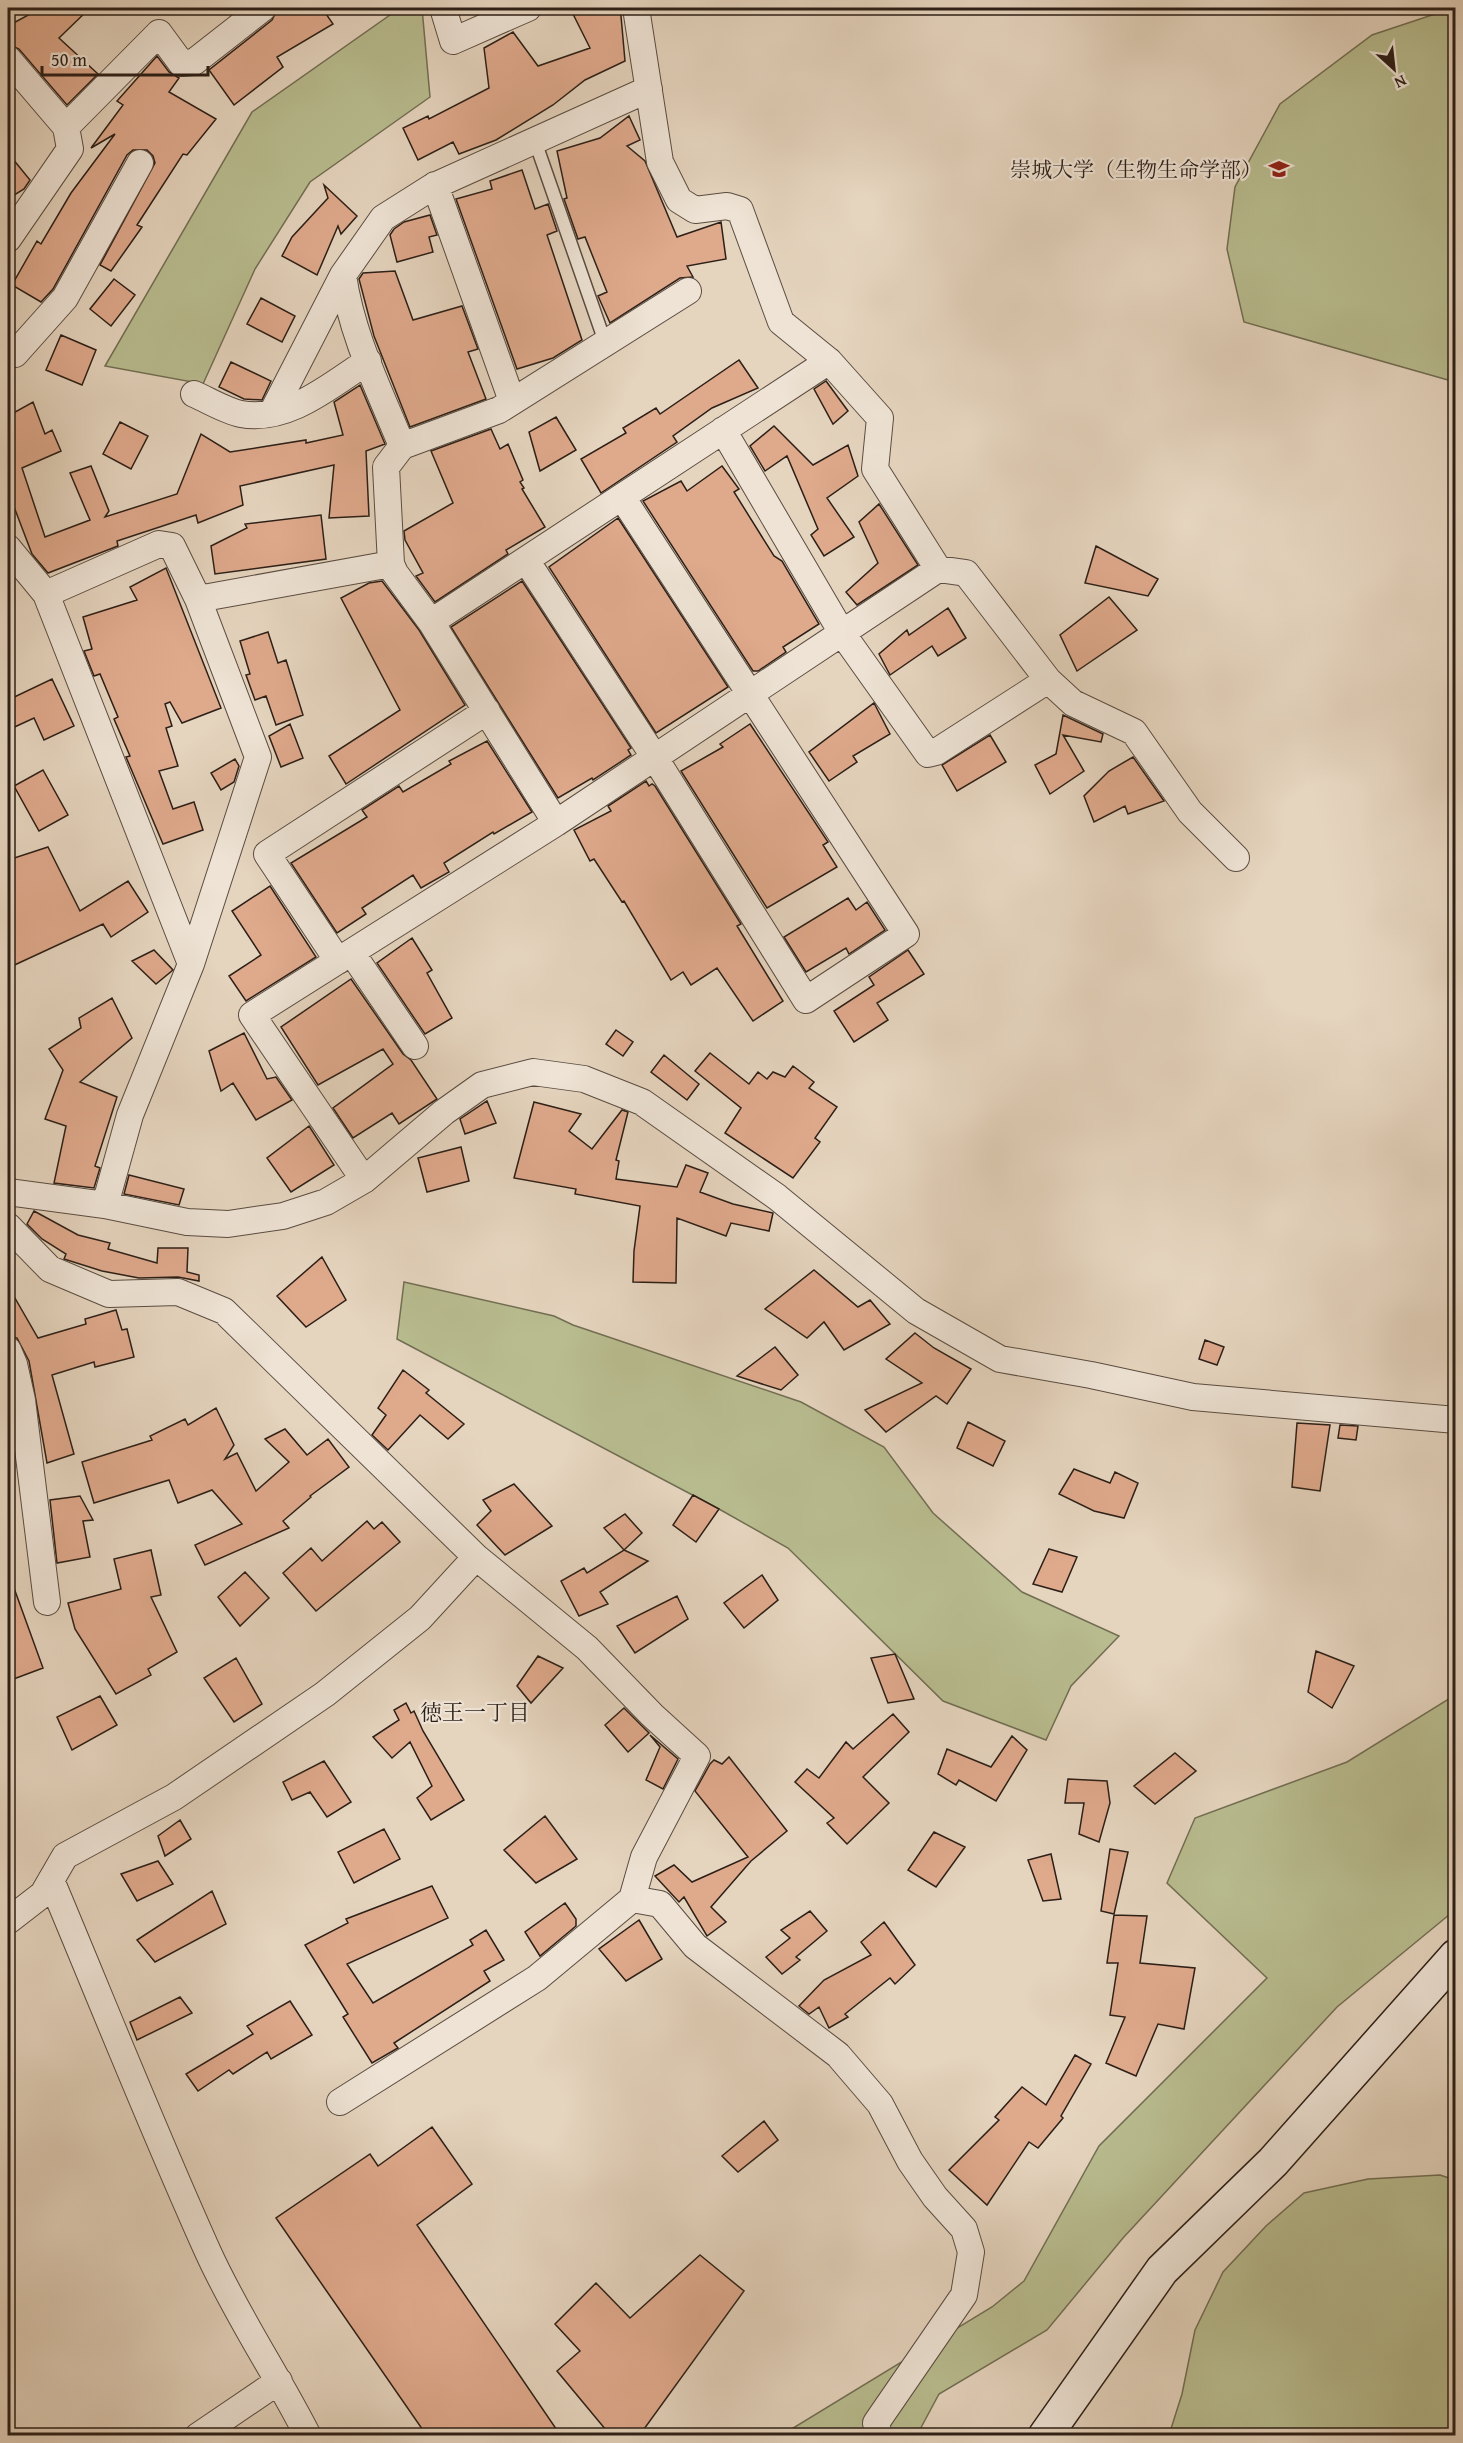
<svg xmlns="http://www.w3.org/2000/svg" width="1463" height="2443" viewBox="0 0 1463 2443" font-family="'Gentium Book Plus','Noto Serif JP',serif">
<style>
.green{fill:#b8bc8f;stroke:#726e53;stroke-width:1.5}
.building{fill:#dfa98c;stroke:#2c1f17;stroke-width:1.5}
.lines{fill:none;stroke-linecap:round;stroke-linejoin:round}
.lane-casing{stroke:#5a4c41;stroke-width:15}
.street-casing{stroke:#5a4c41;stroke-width:28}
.secondary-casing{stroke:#2c1f17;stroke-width:36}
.lane{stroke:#eee3d5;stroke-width:12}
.street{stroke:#eee3d5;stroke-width:26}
.secondary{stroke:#eee3d5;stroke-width:33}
.labels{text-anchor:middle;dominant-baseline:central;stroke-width:4.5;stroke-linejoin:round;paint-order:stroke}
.poi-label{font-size:21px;fill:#2c1f17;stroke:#eee3d5;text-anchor:end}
.neighbourhood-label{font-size:22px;fill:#2c1f17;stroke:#eee3d5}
</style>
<rect width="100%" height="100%" fill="#e5d4be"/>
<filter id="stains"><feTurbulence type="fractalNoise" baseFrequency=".00333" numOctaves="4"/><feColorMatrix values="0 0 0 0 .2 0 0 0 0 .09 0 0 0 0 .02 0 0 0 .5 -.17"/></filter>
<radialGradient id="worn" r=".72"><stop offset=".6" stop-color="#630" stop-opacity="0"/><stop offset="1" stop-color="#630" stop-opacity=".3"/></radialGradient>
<path class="green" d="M400,8h22l8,89 -120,85 -55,87 -52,115 -98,-18 147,-254z
M1455,11v371l-211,-60 -17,-73 8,-62 45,-83 92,-69 69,-23z
M404,1282l150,34 19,9 228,77 83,45 49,66 89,79 97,44 -48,50 -25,54 -103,-39 -155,-153 -69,-39 -322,-170z
M1455,1695v215l-118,97 -214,231 -76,92 -108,64 -22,41 -137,1 212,-129 32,-26 75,-135 168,-168 -100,-95 28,-65 152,-56z
M1440,2175l15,5v255h-286l13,-41 13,-64 28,-58 43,-46 38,-33 64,-14z"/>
<path class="building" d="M41,8h49l-31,30 39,36 -31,31 -48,-56 -11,-5v-18z
M278,8h44l11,16 -56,33 6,10 -49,38 -25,-35 63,-50z
M582,8h35l4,8 4,45 -40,19 -32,25 -57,35 -37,14 -6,-12 -35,18 -15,-32 25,-12 1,3 60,-31 -5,-40 29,-16 25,34 52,-18 -17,-34z
M157,56l12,16 10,6 -10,14 47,27 -29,36 -4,-1 -46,71 5,2 -31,44 -11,-6 55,-102 -2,-7 -6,-6h-14l-6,5 -74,134 -12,13 -29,-17 25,-44 4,3 30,-51 44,-59 -24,14 32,-43 -6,-4z
M629,116l11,24 -13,6 18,15 32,76 44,-15 5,37 -39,7 6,11 -13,1 -70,45 -12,-27 9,-4 -22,-55 -7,2 -14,-40 3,-1 -10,-47 43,-13z
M8,153l22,27 -6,9 -16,10z
M522,170l13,39 13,-5 9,27 -10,4 35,105 -29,18 -36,11 -61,-170 36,-10 -2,-8z
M324,185l33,31 -16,18 -3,-8 -21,49 -35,-19 10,-19 36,-39z
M430,215l7,20 -8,2 4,15 -36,10 -7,-27 4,-6 10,-7z
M395,271l18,49 49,-14 16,43 -10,3 18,47 -76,28 -36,-91 -15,-57 4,-6z
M114,279l21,16 -24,31 -21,-17z
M261,298l34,18 -13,26 -35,-18z
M61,335l35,15 -14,35 -36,-15z
M739,360l19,28 -46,20 -39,28 4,6 -76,51 -20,-34 45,-26 -3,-5 33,-20 4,6z
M231,362l40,19 -9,19 -18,-1 -25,-12z
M826,381l22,30 -15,13 -19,-35z
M360,385l25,59 -19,7 3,65 -40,2 5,-53 -94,21 3,19 -45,18 -2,-8 -79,26 1,5 -70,27 -16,-19 -24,-63v-75l25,-14 12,32 7,-4 9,21 -39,17 23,69 45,-17 -20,-47 21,-7 18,45 -4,6 72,-23 24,-60 29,18 76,-12v3l37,-8 -9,-33z
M556,417l20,33 -36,21 -11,-39z
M120,422l28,14 -17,33 -28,-15z
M774,426l39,39 35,-20 10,31 -31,22 27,39 -30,19 -13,-21 7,-6 -31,-73 -22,15 -15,-25z
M491,429l9,20 8,-5 15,36 -3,2 4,6 -2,1 23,38 -39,23 2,4 -73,48 -19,-26 7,-3 -18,-33 -1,-9 49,-28 -22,-52z
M722,466l17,23 -5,3 40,64 8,5 37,63 -36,23 3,5 -28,19h-5l-110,-170 38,-20 6,10z
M879,504l39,61 -61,40 -11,-13 32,-29 -19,-41z
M321,515l5,44 -111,15 -4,-28 36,-18 -2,-4z
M618,518l110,169 -72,46 -107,-166z
M1096,546l62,33 -10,17 -63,-13z
M166,568l55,140 -39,15 -12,-21 -5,2 7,22 -6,2 12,38 -19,5 14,38 21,-7 9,28 -40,14 -37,-87 4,-1 -16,-37 4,-2 -18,-43 -6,2 -10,-25 8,-2 -9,-32 54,-17 -7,-13z
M382,581l37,49 46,75 -119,79 -17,-28 71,-46 -59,-112 28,-15z
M522,581l109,167 -3,2 3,5 -38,25 -1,-2 -34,20 -107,-171z
M1109,597l28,33 -60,41 -17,-36z
M948,608l18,30 -28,18 -6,-10 -42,29 -11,-21 28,-24 2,5z
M268,632l10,31 8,-3 17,55 -27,10 -10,-29 -11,4 -9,-25 4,-1 -10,-33z
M52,679l22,47 -30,14 -10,-22 -26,12v-30z
M874,703l16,31 -37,22 4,6 -28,19 -20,-29z
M1063,715l40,19 -2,8 -38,-7 21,36 -34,23 -15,-29 21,-11z
M290,724l13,34 -22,9 -12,-31z
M750,724l78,118 -5,3 14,22 -70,41 -86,-137 42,-24 -3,-3z
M990,735l16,27 -49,29 -15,-26z
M487,741l45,71 -38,22 -1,-2 -49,31 5,9 -28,16 -8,-13 -51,33 4,6 -29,19 -46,-70 76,-46 -5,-7 37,-24 4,6 48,-28 -2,-3z
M1133,757l31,44 -36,13 -3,-8 -31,16 -10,-26 25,-25z
M235,759l4,7 -5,16 -13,8 -10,-17z
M43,770l25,45 -29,16 -25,-45z
M646,781l3,5 3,-2 3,2 86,138 -4,2 46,75 -30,20 -36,-53 -26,17 -8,-13 -12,8 -47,-79 -2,1 -28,-43 -4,2 -16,-31 37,-19 -3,-5z
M48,847l32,64 48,-30 20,31 -37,25 -8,-13 -95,44v-108z
M270,886l46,71 -70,44 -17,-25 32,-21 -29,-44z
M848,898l8,12 11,-8 18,28 -36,24 -3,-6 -40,24 -22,-35z
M412,938l20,32 -5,3 25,45 -27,16 -48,-71z
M154,950l19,20 -17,14 -24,-23z
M908,950l16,24 -47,29 11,17 -34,22 -20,-31 40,-26 -5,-8z
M351,979l52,75 8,6 26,39 -38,25 -7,-11 -39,25 -20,-30 60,-44 -10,-15 -65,36 -37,-58z
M112,998l20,40 -52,44 37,15 -22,69 5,2 -6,20 -40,-5 12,-57 -21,-7 18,-49 -14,-21 32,-21 -2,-10z
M616,1030l17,12 -10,14 -17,-12z
M244,1033l23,46 9,-2 16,23 -36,20 -23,-37 -12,8 -12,-40z
M710,1053l39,31 9,-12 9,7 6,-7 12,5 8,-11 21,16 -5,6 28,19 -22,31 5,4 -27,36 -68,-45 16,-25 -46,-37z
M664,1055l35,29 -12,16 -36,-28z
M487,1101l9,22 -31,11 -5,-15z
M534,1102l47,12 -12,17 23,18 30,-39 6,2 -12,48 3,1 -3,18 61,8 9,-22 22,8 -8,19 33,12 40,9 -4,18 -38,-8 -5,13 -49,-18 -1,65 -43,-1 1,-31 6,-45 -65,-12 1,-5 -62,-11z
M309,1126l25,39 -43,27 -24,-34z
M461,1147l8,34 -42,11 -9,-34z
M129,1175l55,14 -5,16 -55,-11z
M34,1211l44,24 32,8 -2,6 49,14 1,-15h30l-1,24 12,3v6l-21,-4 -39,1 -37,-7 -38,-12 2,-5 -24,-15 -15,-15z
M322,1257l24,43 -40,27 -29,-31z
M814,1270l44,37 12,-7 20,24 -46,26 -20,-28 -17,16 -42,-29z
M8,1286l30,52 48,-14 -1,-5 31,-9 6,20 5,-1 7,28 -39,10 -1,-5 -42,13 22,79 -27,9 -18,-102 -12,-23 -9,-3z
M915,1333l19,15 37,21 -24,35 -11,-8 -50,36 -21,-22 57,-27 -36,-24z
M1205,1340l19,7 -7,18 -18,-6z
M775,1347l23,28 -17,15 -44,-14z
M403,1370l26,20 -3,3 38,31 -16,15 -28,-24 -32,35 -16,-15 14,-20 -8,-7z
M216,1408l18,37 -9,14 12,-6 19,38 33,-29 -24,-23 20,-10 22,26 21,-16 21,28 -39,29 1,1 -28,24 6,7 -84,37 -10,-20 47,-21 -30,-34 -34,13 -9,-23 -75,23 -12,-41 70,-22 -2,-4 35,-17 3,6z
M968,1422l37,19 -12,25 -36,-18z
M1297,1423l33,2 -10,66 -28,-4z
M1340,1425l18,1 -2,14 -18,-2z
M1074,1469l36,14 5,-11 23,11 -14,35 -30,-7 -35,-17z
M514,1484l38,42 -47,29 -28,-30 14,-14 -8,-11z
M693,1495l26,14 -23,33 -23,-17z
M80,1496l13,24 -10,1 7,36 -33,6 -7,-63z
M625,1514l17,19 -18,17 -20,-22z
M367,1521l7,8 8,-7 18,20 -84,69 -33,-38 28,-25 11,13z
M1049,1549l28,8 -15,35 -29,-8z
M151,1550l10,45 -10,2 26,55 -29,17 3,6 -35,19 -41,-65 -7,-26 53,-14 -7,-30z
M624,1550l24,11 -48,31 8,12 -29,12 -18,-35 23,-13 3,5z
M245,1572l24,26 -29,28 -22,-29z
M762,1575l16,25 -34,28 -20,-25z
M10,1577l33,91 -32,12 -3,-10z
M677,1596l11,23 -53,34 -18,-27z
M1316,1651l38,15 -22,42 -24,-16z
M895,1654l19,45 -26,4 -17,-45z
M538,1656l25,12 -32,35 -14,-17z
M236,1658l26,46 -28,18 -30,-44z
M100,1696l17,29 -45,25 -15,-33z
M406,1703l5,10 3,-2 9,20 41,69 -33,20 -14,-22 15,-12 -22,-44 -18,16 -19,-21 26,-17 -5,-10z
M624,1708l25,25 -21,19 -23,-27z
M893,1714l16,18 -46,45 26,26 -42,41 -20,-21 7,-5 -39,-36 12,-13 12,9 27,-36 7,7z
M650,1735l28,24 -15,30 -17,-9 14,-33z
M1012,1736l15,14 -31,51 -37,-21 -3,5 -18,-11 9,-25 44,18z
M1175,1753l21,18 -41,33 -21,-18z
M729,1757l58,74 -36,30 -40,46 15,15 -19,14 -23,-39 -5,5 -24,-26 19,-11 18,17 56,-25 -53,-66 15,-27 4,-4 8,4z
M324,1761l27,41 -24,15 -17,-25 -18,8 -9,-18z
M1068,1779l39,2 3,22 -11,39 -20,-8 5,-31h-19z
M545,1816l32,43 -41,24 -32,-33z
M180,1820l11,19 -26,17 -7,-20z
M384,1829l16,30 -46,24 -16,-31z
M934,1832l31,15 -29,40 -28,-17z
M1110,1849l18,3 -14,62 -13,-3z
M1051,1854l10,45 -18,2 -15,-41z
M158,1861l15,23 -36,17 -16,-27z
M432,1886l16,32 -101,46 26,39 100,-58 -3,-5 16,-10 18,30 -20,11 6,10 -96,62 4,5 -26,15 -29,-46 5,-3 -43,-69 43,-22 -2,-4z
M212,1891l14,33 -71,38 -18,-22z
M565,1903l11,16v7l-36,30 -15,-24z
M810,1911l17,20 -31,26 4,3 -18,14 -16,-17 24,-19 -9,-8z
M1114,1915l33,1 -7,47 55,5 -11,61 -26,-5 -22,52 -30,-13 19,-46 -15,-2 8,-52h-11z
M639,1920l23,39 -36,22 -27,-32z
M884,1922l31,43 -20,19 -5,-6 -45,36 3,3 -19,11 -10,-21 -10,7 -10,-8 25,-26 47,-25 -10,-13z
M180,1997l12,16 -55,27 -7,-18z
M290,2001l22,34 -41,24 -4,-7 -34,22 -4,-4 -31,21 -12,-17 67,-40 -6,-8z
M1075,2055l16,9 -30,52 2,2 -25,30 -9,-6 -42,63 -38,-35 50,-50 -4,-3 27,-30 24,18z
M764,2121l14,19 -40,32 -16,-16z
M432,2127l40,57 -55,41 144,211h-134l-151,-218 94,-64 8,12z
M700,2255l44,36 -105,145h-28l-54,-65 23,-20 -25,-27 41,-41 34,35z"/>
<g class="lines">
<g class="lane-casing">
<path id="lane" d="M535,141l70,201"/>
</g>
<g class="street-casing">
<path id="street" d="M443,8l10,33 75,-33
M636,8l24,154 19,38 16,10 32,-4 13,4 41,112 48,39 51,57 -5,51 63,100
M8,59l58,68
M435,185l77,216
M8,239l62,-90 -4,-22 93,-94 22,30 13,-1 69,-54
M8,348l7,6 50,-56 75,-135
M194,394c14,6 32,17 47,20 47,9 91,-30 127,-53
M273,411l70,-136
M723,430l119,203 86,121 8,-2 112,-72
M402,446c-22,-54 -51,-112 -59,-171l40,-57 49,-31 217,-98
M8,548l38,46 145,370
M526,560l129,198 151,242 100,-66 -284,-437
M46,594l113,-50 13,2 26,53 60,158 -67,207 -61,151 -25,90
M198,599l193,-35
M431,622l398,-261
M556,823l-125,-201 -36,-49 -4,-9 -5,-97 16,-21 97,-36 189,-119
M352,953l63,93
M338,961l-71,-107 220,-143
M364,1180l-112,-165 304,-192 382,-254 28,4 82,107 25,23 61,29 56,80 46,46
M8,1192l97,13 82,17 41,2 55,-8 43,-14 38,-22 80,-68 38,-27 51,-13 51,7 58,23 135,95 139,114 84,48 91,16 102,22 263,23
M8,1226l42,43 59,25 69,-2 46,19 252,246 111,91 65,67 45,41 -53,101 -12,42 -95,79 -197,124
M8,1350l6,14 8,36 25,202
M51,1880c52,124 102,250 157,372 29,64 68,121 100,184
M632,1899l28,5 35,42 143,109 42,49 30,57 25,36 29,32 7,23 -7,43 -88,128 3,13
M8,1921l35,-27 22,-38 109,-59 151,-103 95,-76 56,-61
M198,2436l81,-55"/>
</g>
<g class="secondary-casing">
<path id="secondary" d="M1045,2436l117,-166 111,-108 183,-206"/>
</g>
<use href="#lane" class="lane"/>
<use href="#street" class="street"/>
<use href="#secondary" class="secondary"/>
</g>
<defs>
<g id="university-bare" transform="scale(1.62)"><path d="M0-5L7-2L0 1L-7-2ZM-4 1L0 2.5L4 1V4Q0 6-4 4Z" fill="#8f2418" stroke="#eee3d5" stroke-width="2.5" paint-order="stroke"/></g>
</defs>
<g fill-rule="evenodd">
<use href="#university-bare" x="1279" y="169"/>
</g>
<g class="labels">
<g class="poi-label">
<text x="1262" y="169">崇城大学（生物生命学部）</text>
</g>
<g class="neighbourhood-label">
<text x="475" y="1712">徳王一丁目</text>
</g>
</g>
<rect width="1463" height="2443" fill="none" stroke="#e5d4be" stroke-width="30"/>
<rect x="9" y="9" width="1445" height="2425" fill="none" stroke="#2c1f17" stroke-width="3"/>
<rect x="15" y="15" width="1433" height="2413" fill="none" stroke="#2c1f17" stroke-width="1.5"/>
<g transform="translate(1394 69) rotate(153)" stroke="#eee3d5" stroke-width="4.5" paint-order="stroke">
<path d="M0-4.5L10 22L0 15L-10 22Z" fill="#2c1f17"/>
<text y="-9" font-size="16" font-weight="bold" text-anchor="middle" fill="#2c1f17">N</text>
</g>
<path d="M42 66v9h166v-9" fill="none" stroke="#2c1f17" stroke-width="3"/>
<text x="51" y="66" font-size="18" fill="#2c1f17" stroke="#eee3d5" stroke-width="4.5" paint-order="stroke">50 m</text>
<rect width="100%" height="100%" filter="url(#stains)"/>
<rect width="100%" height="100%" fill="url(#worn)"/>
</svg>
